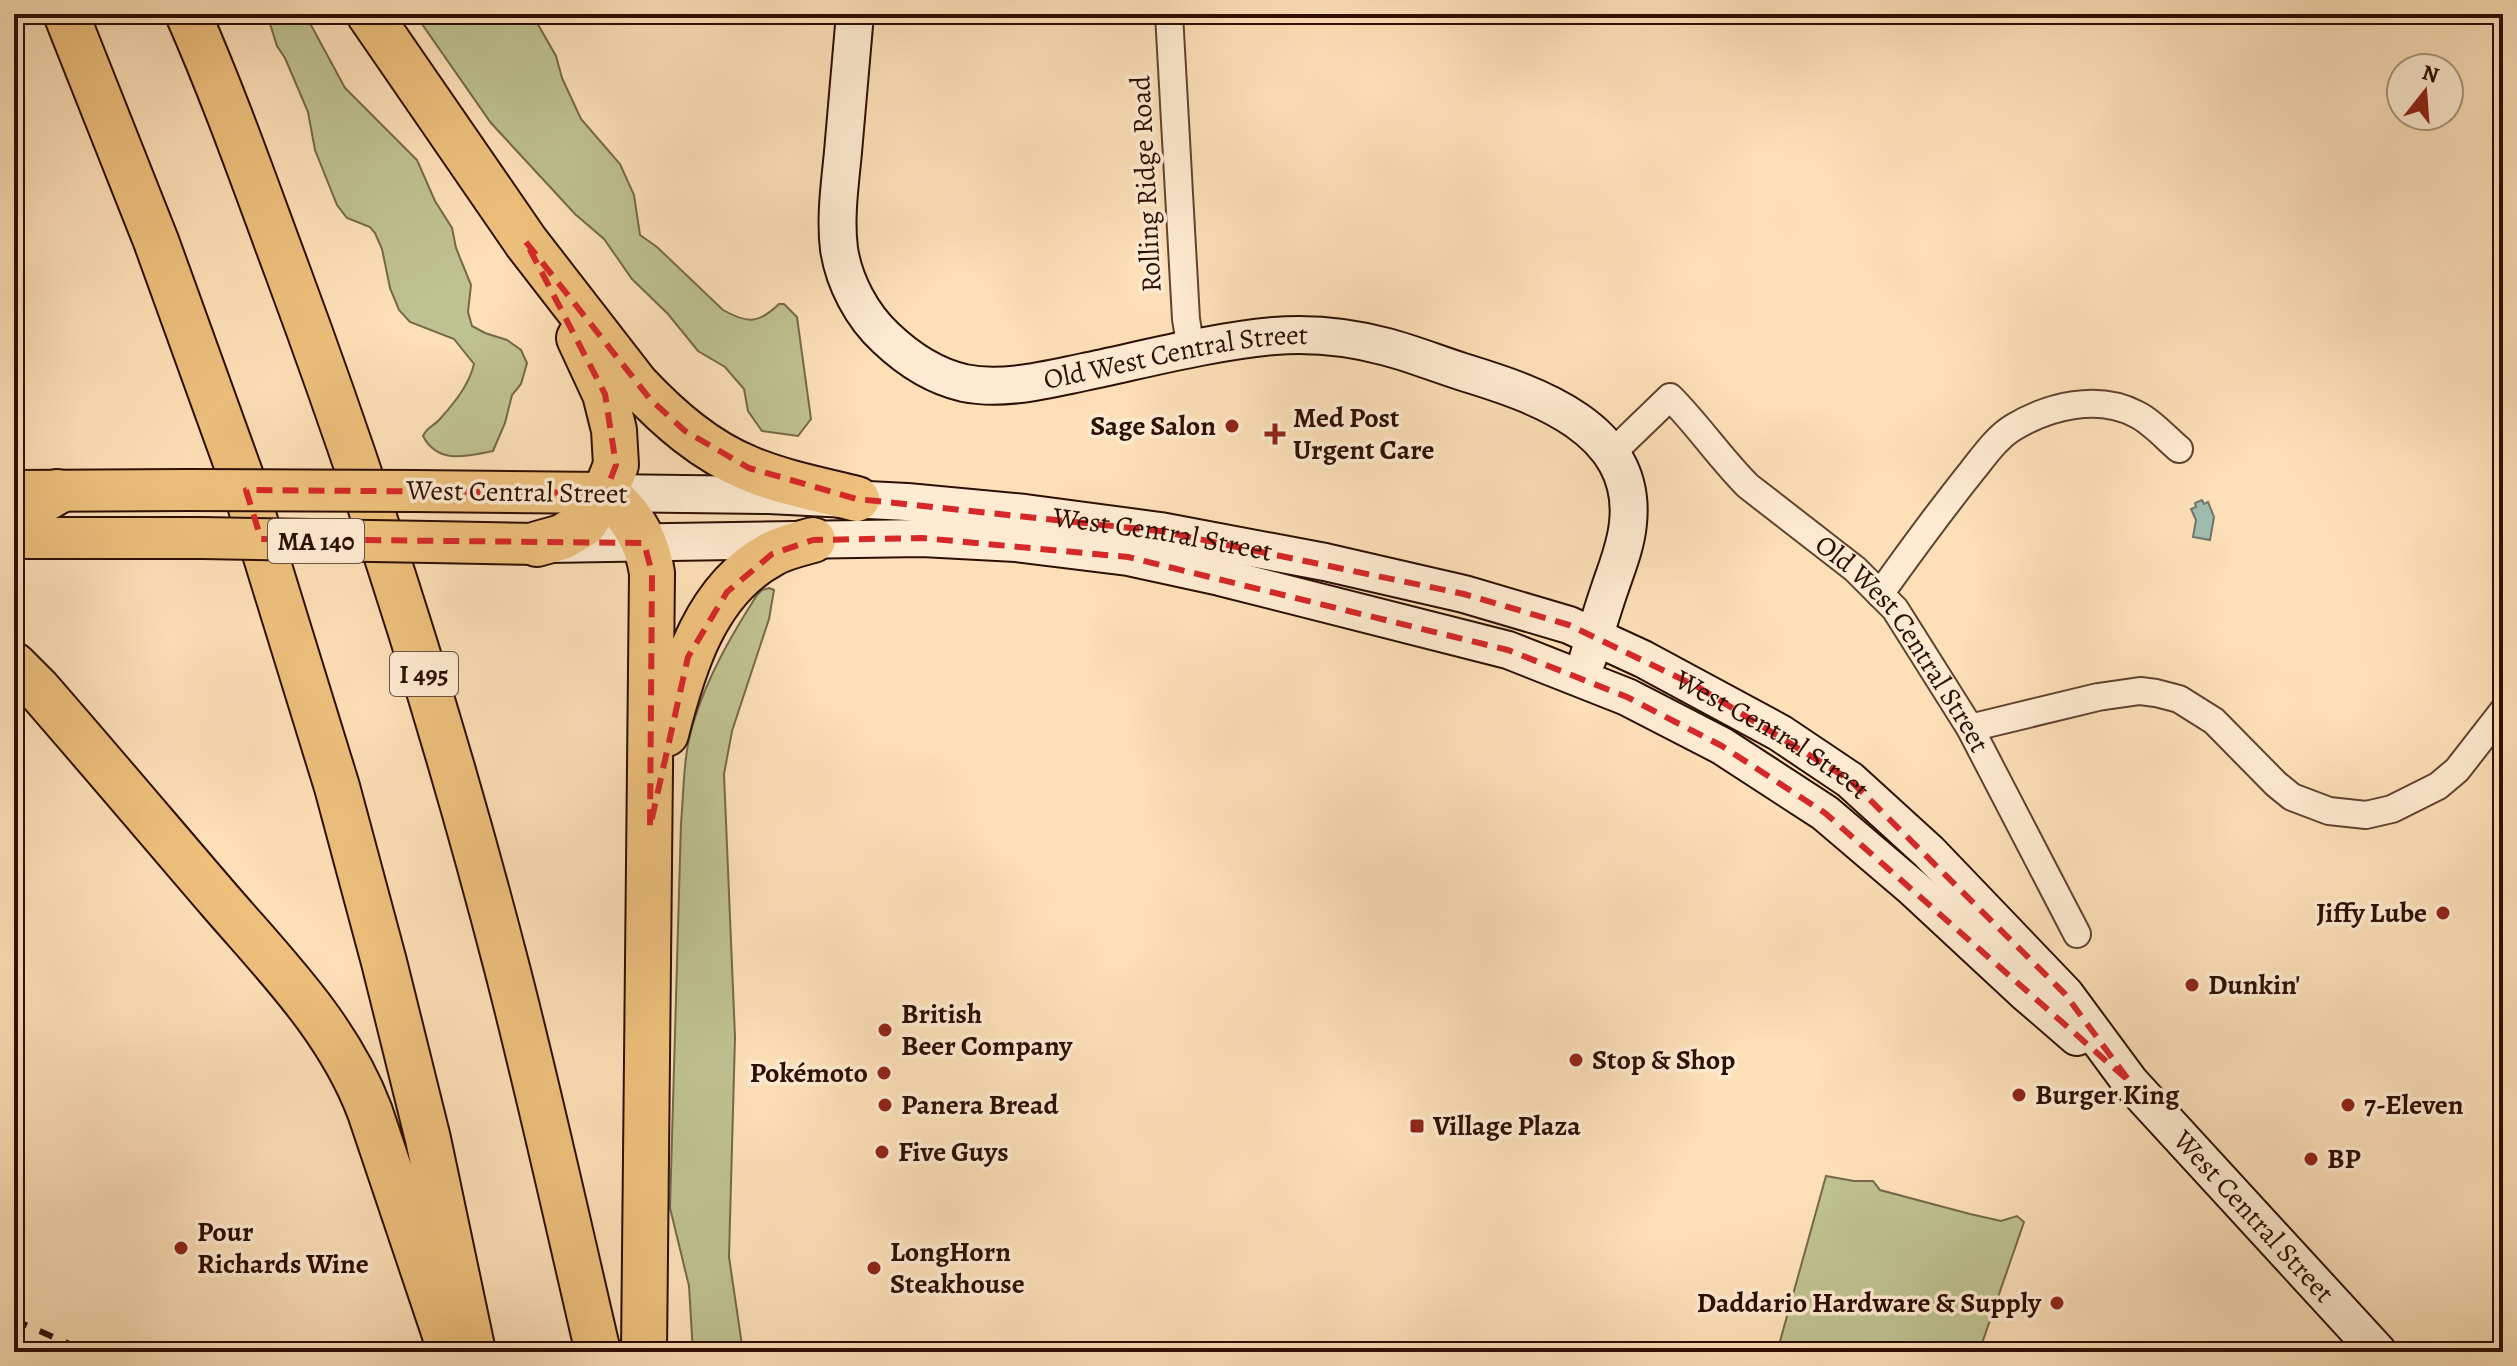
<svg xmlns="http://www.w3.org/2000/svg" width="2517" height="1366" viewBox="0 0 2517 1366" font-family="Alegreya,serif">
<style>
.green{fill:#bec290;stroke:#766849;stroke-width:2}
.water{fill:#9fbdb2;stroke:#71776c;stroke-width:2}
.lines{fill:none;stroke-linecap:round;stroke-linejoin:round}
.stream{stroke:#71776c;stroke-width:6}
.minor-casing{stroke:#614230;stroke-width:30}
.secondary-casing{stroke:#2d0e02;stroke-width:40}
.primary-casing{stroke:#2d0e02;stroke-width:44}
.motorway-casing{stroke:#2d0e02;stroke-width:48}
.minor{stroke:#feebd1;stroke-width:26}
.secondary{stroke:#feebd1;stroke-width:36}
.primary{stroke:#eec07c;stroke-width:40}
.motorway{stroke:#eec07c;stroke-width:44}
.rail{stroke:#2d0e02;stroke-width:6;stroke-dasharray:14 14;stroke-linecap:butt}
.primary-bridge-casing{stroke:#2d0e02;stroke-width:44;stroke-linecap:butt}
.primary-bridge{stroke:#eec07c;stroke-width:40}
.marked{fill:none;stroke:#d62828;stroke-width:6;stroke-dasharray:16 10;stroke-linejoin:round}
.poi-dot{fill:#8f2418;stroke:#feebd1;stroke-width:3}
.labels{text-anchor:middle;dominant-baseline:central;stroke-width:7;stroke-linejoin:round;paint-order:stroke}
.shield{fill:#feebd1;stroke:#6c5040;stroke-width:2}
.shield-label{font-size:26px;font-weight:bold;fill:#2d0e02}
.street-label{font-size:28px;fill:#2d0e02;stroke:#feebd1}
.poi-label{font-size:28px;font-weight:bold;fill:#2d0e02;stroke:#feebd1;text-anchor:start}
</style>
<rect width="100%" height="100%" fill="#fde0b8"/>
<filter id="stains"><feTurbulence type="fractalNoise" baseFrequency=".0025" numOctaves="4"/><feColorMatrix values="0 0 0 0 .2 0 0 0 0 .09 0 0 0 0 .02 0 0 0 .5 -.17"/></filter>
<radialGradient id="worn" r=".72"><stop offset=".6" stop-color="#630" stop-opacity="0"/><stop offset="1" stop-color="#630" stop-opacity=".3"/></radialGradient>
<path class="green" d="M267,14h38l40,74 72,72 18,41 17,27 4,20 15,37 -3,27 4,14 13,7 22,7 14,10 6,13 -6,21 -9,11 -7,28 -12,28c-25,5 -55,14 -70,-15 4,-9 11,-10 17,-17 15,-17 29,-34 34,-55l-20,-25 -44,-17 -11,-12 -9,-22 -8,-39 -7,-16 -5,-6 -23,-9 -10,-13 -22,-55 -7,-38 -23,-54 -8,-12z
M415,14h117l24,42 6,22 19,41 39,45 14,31 6,40 17,12 66,63c25,14 35,14 56,-6h5l13,13 14,102 -13,17 -36,-5 -14,-20 -4,-22 -19,-22 -27,-16 -30,-37 -36,-35 -28,-40 -29,-25 -84,-91z
M769,588l5,2 -5,29 -37,112 -8,43 11,263 -6,220 14,95h-50l-4,-66 -19,-78 11,-385c3,-32 2,-68 12,-99 14,-47 38,-88 64,-129l5,-5z
M1826,1176l28,5h19l7,9 90,24 31,7 16,-5 7,6 -45,130h-202z"/>
<path class="water" d="M2202,500l2,4 4,-2 6,15 -4,23 -17,-3 3,-17 -5,-11 5,-2 -1,-4z"/>
<g class="lines">
<path class="stream" d="M2328,1352l2,-3"/>
<g class="minor-casing">
<g id="minor">
<path d="M1169,14l17,305 5,31"/>
<path id="s1" d="M1611,454l59,-57c28,28 50,61 78,89l107,83 40,40 75,119 107,206"/>
<path d="M1880,594c30,-42 60,-83 92,-123 12,-15 25,-34 42,-44 35,-21 84,-33 122,-13 15,7 30,24 43,35"/>
<path d="M1970,728l128,-31 42,-6 16,2 23,6 35,22 62,63 16,13 37,14 37,4 26,-6 46,-23 19,-16 46,-59"/>
</g>
</g>
<g class="secondary-casing">
<g id="secondary">
<path id="s2" d="M855,14c-4,46 -8,92 -12,138 -3,32 -8,65 -4,97 5,33 23,67 47,89 22,21 48,38 78,45 39,8 81,-3 120,-11 62,-13 126,-30 190,-36 38,-3 76,1 113,11 26,7 51,17 76,25 72,22 175,56 165,151 -2,23 -11,44 -18,65 -8,23 -15,47 -22,70"/>
<path id="s3" d="M605,493l164,2 138,7 118,11 135,18 165,31 139,32 105,31 74,34 137,74 70,47 79,72 136,142 65,88 248,270"/>
<path d="M547,544l375,-6 94,5 112,14 92,20 288,73 119,47 95,49 103,67 88,75 113,105 51,44"/>
</g>
</g>
<g class="primary-casing">
<path id="primary" d="M14,491l173,-1
M415,491l190,2
M14,538h188
M431,542l106,2"/>
</g>
<g class="motorway-casing">
<path id="motorway" d="M66,14l90,227 87,241 94,305 47,175 44,177 45,213
M188,14c37,84 67,170 99,256 85,229 159,462 220,698 33,128 61,256 91,384
M369,14l157,228 110,142c32,34 69,67 114,85 34,14 71,21 107,30
M605,493c27,21 42,47 47,80l-8,779
M14,521l5,-7 38,-22
M537,544l25,-7 22,-13 21,-31 11,-28 -2,-35 -9,-36 -26,-56
M14,665l24,24c61,70 121,141 182,212 57,66 119,128 150,211l75,223
M666,734c17,-67 40,-145 106,-180 12,-7 27,-10 41,-14"/>
</g>
<use href="#minor" class="minor"/>
<use href="#secondary" class="secondary"/>
<use href="#primary" class="primary"/>
<use href="#motorway" class="motorway"/>
<path class="rail" d="M14,1320l74,32"/>
<g class="primary-bridge-casing">
<path id="primary-bridge" d="M187,490l228,1
M202,538l229,4"/>
</g>
<use href="#primary-bridge" class="primary-bridge"/>
</g>
<path class="marked" d="M526,242l124,157 35,32 64,37 108,31 303,32 304,63 105,31 129,62 152,93 215,214 65,88 -305,-269 -103,-67 -95,-49 -119,-47 -380,-93 -206,-19 -109,2 -41,14 -45,38 -39,65 -38,170 2,-254 -8,-30 -383,-4 -15,-49 359,3 11,-28 -11,-71z"/>
<g class="poi-dot">
<circle cx="1232" cy="426" r="8"/>
<path d="M1271 422h8v8h8v8h-8v8h-8v-8h-8v-8h8z"/>
<circle cx="2443" cy="913" r="8"/>
<circle cx="2192" cy="985" r="8"/>
<circle cx="885" cy="1030" r="8"/>
<circle cx="1576" cy="1060" r="8"/>
<circle cx="884" cy="1073" r="8"/>
<circle cx="2019" cy="1095" r="8"/>
<circle cx="885" cy="1105" r="8"/>
<circle cx="2348" cy="1105" r="8"/>
<rect x="1409" y="1118" width="16" height="16" rx="4"/>
<circle cx="882" cy="1152" r="8"/>
<circle cx="2311" cy="1159" r="8"/>
<circle cx="181" cy="1248" r="8"/>
<circle cx="874" cy="1268" r="8"/>
<circle cx="2057" cy="1303" r="8"/>
</g>
<g class="labels">
<g class="shield">
<rect x="268" y="519" width="96" height="44" rx="6"/>
<rect x="390" y="652" width="68" height="44" rx="6"/>
</g>
<g class="shield-label">
<text x="316" y="541">MA 140</text>
<text x="424" y="674">I 495</text>
</g>
<g class="street-label">
<text transform="translate(1146 184) rotate(-93)">Rolling Ridge Road</text>
<text stroke="none"><textPath href="#s2" startOffset="644">Old West Central Street</textPath></text>
<text transform="translate(517 492) rotate(1)">West Central Street</text>
<text stroke="none"><textPath href="#s3" startOffset="560">West Central Street</textPath></text>
<text stroke="none"><textPath href="#s1" startOffset="424">Old West Central Street</textPath></text>
<text stroke="none"><textPath href="#s3" startOffset="1208">West Central Street</textPath></text>
<text stroke="none"><textPath href="#s3" startOffset="1894">West Central Street</textPath></text>
</g>
<g class="poi-label">
<text x="1293" y="418">Med Post<tspan x="1293" dy="32">Urgent Care</tspan></text>
<text x="1216" y="426" text-anchor="end">Sage Salon</text>
<text x="2427" y="913" text-anchor="end">Jiffy Lube</text>
<text x="2208" y="985">Dunkin'</text>
<text x="901" y="1014">British<tspan x="901" dy="32">Beer Company</tspan></text>
<text x="1592" y="1060">Stop &amp; Shop</text>
<text x="868" y="1073" text-anchor="end">Pokémoto</text>
<text x="2035" y="1095">Burger King</text>
<text x="901" y="1105">Panera Bread</text>
<text x="2364" y="1105">7-Eleven</text>
<text x="1433" y="1126">Village Plaza</text>
<text x="898" y="1152">Five Guys</text>
<text x="2327" y="1159">BP</text>
<text x="197" y="1232">Pour<tspan x="197" dy="32">Richards Wine</tspan></text>
<text x="890" y="1252">LongHorn<tspan x="890" dy="32">Steakhouse</tspan></text>
<text x="2041" y="1303" text-anchor="end">Daddario Hardware &amp; Supply</text>
</g>
</g>
<rect width="2517" height="1366" fill="none" stroke="#fde0b8" stroke-width="48"/>
<rect x="16" y="16" width="2485" height="1334" fill="none" stroke="#2d0e02" stroke-width="4"/>
<rect x="24" y="24" width="2469" height="1318" fill="none" stroke="#2d0e02" stroke-width="2"/>
<g transform="translate(2425 92) rotate(17)"><circle r="38" fill="#feebd1" stroke="#aa937e" stroke-width="2"/>
<path d="M0-6L14 30L0 20L-14 30Z" fill="#8f2418"/>
<text y="-12" font-size="22" font-weight="bold" text-anchor="middle" fill="#2d0e02">N</text>
</g>
<rect width="100%" height="100%" filter="url(#stains)"/>
<rect width="100%" height="100%" fill="url(#worn)"/>
</svg>
